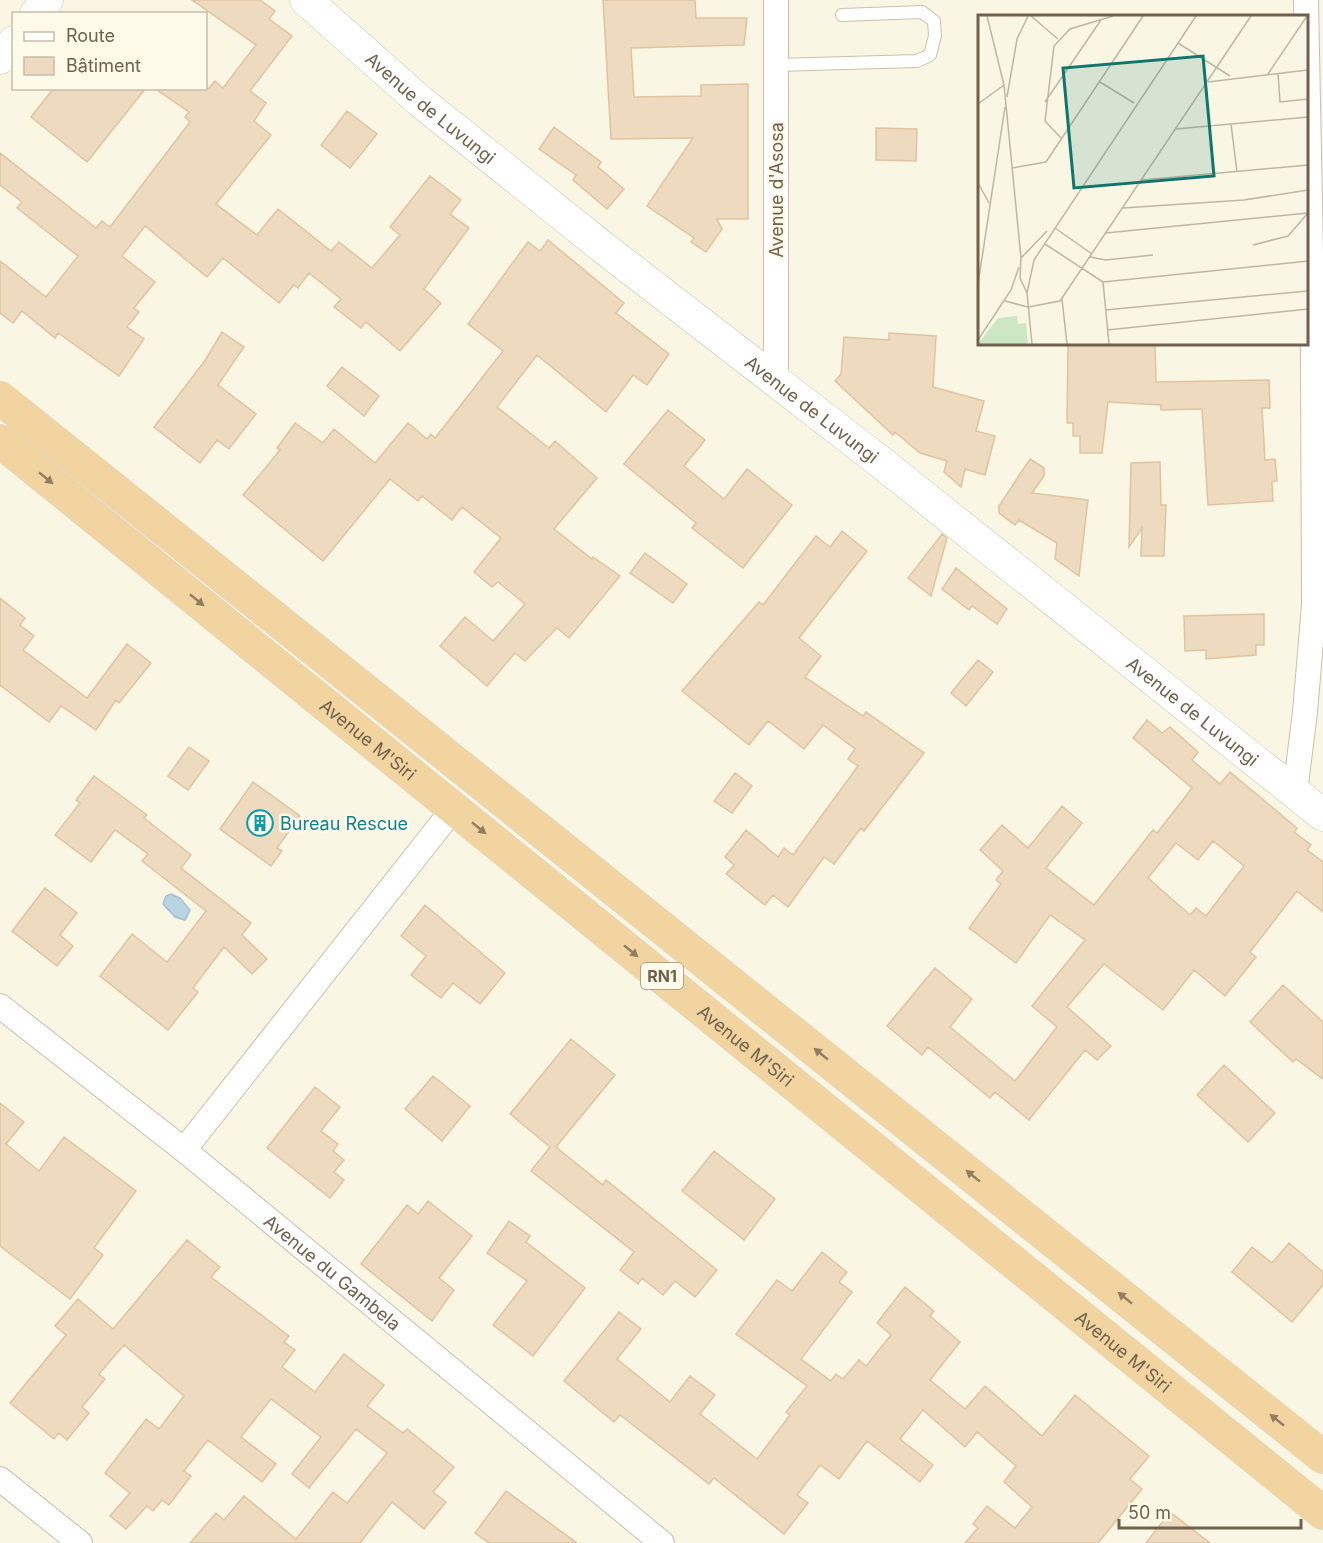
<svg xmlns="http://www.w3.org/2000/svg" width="1323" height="1543" viewBox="0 0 1323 1543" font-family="Inter,sans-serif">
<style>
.water{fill:#bad5e2;stroke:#a1c2d3;stroke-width:1.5}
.building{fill:#eedabe;stroke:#dfc49f;stroke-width:1.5;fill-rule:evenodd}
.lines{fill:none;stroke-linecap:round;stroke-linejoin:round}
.service-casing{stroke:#cbbfab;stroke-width:14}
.minor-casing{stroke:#cbbfab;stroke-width:26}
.tertiary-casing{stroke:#cbbfab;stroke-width:33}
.trunk-casing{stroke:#dad6d0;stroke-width:34}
.service{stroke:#fff;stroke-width:12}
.minor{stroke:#fff;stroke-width:24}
.tertiary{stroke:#fff;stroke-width:32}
.trunk{stroke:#f2d4a0;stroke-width:33}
.oneway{fill:#917d61}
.labels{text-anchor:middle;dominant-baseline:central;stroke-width:5;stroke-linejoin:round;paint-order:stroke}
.shield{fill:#fefaea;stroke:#9b8e7b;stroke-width:1.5}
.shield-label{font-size:16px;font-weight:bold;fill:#71604c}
.street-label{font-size:18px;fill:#71604c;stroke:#fefaea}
.culture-label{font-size:18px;fill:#0d838f;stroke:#fefaea;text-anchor:start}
.inset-road{fill:none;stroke:#bfb6a2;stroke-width:1.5}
.view{fill:#0f766e;fill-opacity:0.15;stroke:#0f766e;stroke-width:3}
.inset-edge{fill:none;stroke:#71604c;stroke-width:3}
</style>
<rect width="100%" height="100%" fill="#faf6e4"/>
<path class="water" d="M171,894l9,4 10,12 -5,10 -10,-3 -12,-13 3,-8z"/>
<path class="building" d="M192,0h68l15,11 -6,8 23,17 -42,55 16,12 -12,18 17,14 -55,69 41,31 21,-26 53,42 8,-9 33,26 28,-33 -10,-8 40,-51 31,24 -11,14 19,14 -45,61 17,14 -41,48 -34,-29 -5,6 -27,-21 7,-8 -32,-26 -11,15 -4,-3 -15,18 -56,-45 -16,19 -62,-51 -23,30 33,26 -21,26 5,4 -12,15 17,12 -25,37 -61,-43 -3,5 -33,-27 -9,12 -13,-10v-52l46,36 32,-41 -61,-48 5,-6 -22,-17v-32l96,75 6,-7 8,6 80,-105 -5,-5 4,-5 -35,-24h55l6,-7 8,7 33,-43z
M603,0h92l1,18h51l-3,27 -113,3 3,49 67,-1v-11l47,-1v135h-31l5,10 -16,23 -15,-10 3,-4 -47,-32 46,-68 -82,1z
M54,88h92l-59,74 -56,-45z
M347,111l30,23 -27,34 -29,-23z
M554,127l47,35 -3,5 26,22 -17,20 -34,-29 3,-5 -37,-26z
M876,128l41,1 -1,32 -40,-1z
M548,240l76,63 -8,10 53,41 -22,31 -14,-10 -27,37 -69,-57 -40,52 52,41 6,-7 42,37 -43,51 38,30 1,-2 27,19 -51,62 -12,-10 -32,33 -10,-8 -28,33 -47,-40 25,-29 28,24 32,-37 -27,-22 -6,5 -18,-15 27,-34 -39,-31 -10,13 -30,-24 -4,5 -28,-22 -67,82 -80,-66 37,-45 -3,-2 18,-25 28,20 11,-14 41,34 33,-40 19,16 4,-5 4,4 68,-87 -35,-27 60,-82 12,9z
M222,332l22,15 -26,38 38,29 -27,35 -12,-9 -17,23 -46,-36 50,-65z
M889,333l47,3 -3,51 51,14 -8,30 19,5 -10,39 -20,-6 -4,18 -17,-15 3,-11 -27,-8 -25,-21 -2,3 -58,-54 6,-7 3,-37 45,3z
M1068,344h87l1,38 113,-2 1,28h-8l3,52 10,-1 2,22 -5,1 1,19 -65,4 -6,-96 -41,1v-5l-53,-3 -6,51h-22v-17h-7v-13h-6z
M342,367l37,29 -15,20 -37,-30z
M668,410l37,30 -21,26 40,33 23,-30 45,36 -49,63 -51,-40 4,-5 -72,-59z
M1030,459l14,9v8l-12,17 56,7 -9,76 -24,-17 2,-16 -38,-23 -4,5 -16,-12v-7z
M1160,462l1,43h5l-2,51h-23l1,-28 -13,19 2,-84z
M842,531l25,20 -68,87 22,18 -16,21 58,39 3,-4 58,41 -60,78 -3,-3 -27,36 -10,-7 -36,50 -15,-12 -8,10 -39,-31 8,-9 -9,-8 21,-27 32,27 6,-9 9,7 65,-89 -10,-7 7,-10 -32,-24 -19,24 -36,-28 -19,24 -67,-54 77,-89 4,3 53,-69 14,11z
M942,534l5,4 -16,58 -23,-18z
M645,553l42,31 -14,19 -43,-30z
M956,568l51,41 -10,15 -25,-18 -3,4 -27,-21z
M0,598l25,20 -5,7 14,11 -11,14 64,48 40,-54 24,19 -32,40 -3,-3 -20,30 -35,-24 -12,16 -49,-37z
M1264,614v31h-8v10l-50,4v-9l-21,1 -1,-35z
M978,660l15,12 -27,34 -15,-13z
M1147,720l15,13 8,-6 28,25 -6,8 28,24 10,-12 67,56 -3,4 17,13 -4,5 16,12v50l-26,-21 -47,61 6,5 -31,39 -31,-26 -31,40 -59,-46 -37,43 44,39 -14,14 -12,-10 -56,70 -34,-28 -5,6 -62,-51 -6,8 -35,-29 48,-58 37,31 -22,28 65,54 42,-54 -25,-21 53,-66 -35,-25 -34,48 -47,-35 32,-44 -5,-4 7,-9 -23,-21 22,-25 26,23 34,-42 20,17 -36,45 48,37 59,-75 4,3 35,-45 -59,-50zM1213,841l31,25 -38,50 -10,-8 -6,7 -42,-37 28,-35 22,17z
M189,747l20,14 -21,29 -20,-14z
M735,773l17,13 -20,27 -18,-12z
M94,776l53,39 -3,3 47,37 -10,13 70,55 -9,12 25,24 -15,15 -28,-27 -31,41 5,4 -30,38 -68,-54 32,-42 35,28 39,-51 -64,-50 6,-7 -33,-24 -24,32 -36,-27 25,-32 -4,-3z
M253,782l47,34 -23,32 5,3 -11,15 -51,-37z
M45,888l32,25 -17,22 13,11 -16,20 -45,-35z
M425,905l80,68 -25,31 -27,-21 -12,15 -30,-23 15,-19 -25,-20z
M1283,985l40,37v57l-27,-20 -3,3 -43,-40z
M571,1039l44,36 -59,72 47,38 3,-5 111,90 -22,27 -20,-16 -12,14 -21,-17 -4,6 -18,-14 14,-18 -103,-81 19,-24 -40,-33z
M1224,1065l51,48 -27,29 -51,-47z
M433,1076l37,30 -28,35 -37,-32z
M315,1087l25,20 -19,24 17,13 -5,7 11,9 -10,12 10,8 -14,18 -63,-50z
M0,1103l24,19 -18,22 33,27 25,-34 72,54 -42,57 9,7 -33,44 -70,-53z
M714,1151l61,48 -31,41 -62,-49z
M428,1201l44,35 -33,42 15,12 -22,31 -71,-57 46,-59 11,9z
M509,1221l21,15 -4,6 59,46 -52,68 -40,-31 34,-44 -40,-28z
M187,1240l33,27 -9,10 78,59 -5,6 11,8 -13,17 33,25 29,-38 40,31 -17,21 36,27 4,-4 47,38 -21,25 13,10 -22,27 -32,-27 -32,41h-170l26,-30 8,7 20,-24 52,43 37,-47 14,11 40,-50 -31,-24 -47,59 -17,-14 29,-37 -50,-38 -30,38 35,27 -14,18 -54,-42 -24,31 7,5 -22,29 -7,-5 -9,11 -6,-5 -21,23 -16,-13 20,-23 -25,-20 41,-54 13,10 25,-33 -60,-51 -25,29 6,5 -23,28 7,6 -22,27 -8,-7 -5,6 -44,-36 56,-68 -11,-9 23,-27 35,30z
M1289,1243l34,29v13l-31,37 -60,-50 20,-25 20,16z
M822,1252l25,20 -8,10 13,10 -51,67 30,22 5,-7 7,5 16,-19 7,6 25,-31 -14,-12 28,-36 29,24 -4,5 30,26 -30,38 35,29 20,-23 57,50 33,-41 74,61 -19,23 12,10 -44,54h-133l13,-15 -5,-4 14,-18 28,22 17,-21 -28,-25 12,-16 -39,-34 -12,15 -42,-37 -23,29 33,26 -13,17 -53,-41 -28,38 -19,-14 -23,30 11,8 -24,31 -70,-56 -5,6 -89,-69 -6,7 -50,-41 55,-69 22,17 -24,30 53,43 20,-26 25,19 -15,19 57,45 33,-44 -4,-3 21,-26 -71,-52 41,-54 15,11z
M506,1491l71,52h-88l-14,-10z
M1170,1512l40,31h-64z"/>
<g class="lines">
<g class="service-casing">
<path id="service" d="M776,65l141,-4 13,-6 5,-19 -1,-15 -12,-9 -80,3"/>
</g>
<g class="minor-casing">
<g id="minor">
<path d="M776,380v-380"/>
<path d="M1295,792l10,-80 9,-107 -1,-249 -7,-356"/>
<path id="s1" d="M0,1006l184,144 478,393"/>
<path d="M184,1150l270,-342"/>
<path d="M0,1479l80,64"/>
</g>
</g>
<g class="tertiary-casing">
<g id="tertiary">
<path id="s2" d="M306,0l115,102 184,147 273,211 445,355"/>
<path d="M36,14l11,-14"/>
<path d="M0,58l14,-16"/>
</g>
</g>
<g class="trunk-casing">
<g id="trunk">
<path d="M0,398l1323,1059"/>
<path id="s3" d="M0,441l1323,1072"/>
</g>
</g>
<use href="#service" class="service"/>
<use href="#minor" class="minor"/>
<use href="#tertiary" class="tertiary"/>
<use href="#trunk" class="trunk"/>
</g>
<defs><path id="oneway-solid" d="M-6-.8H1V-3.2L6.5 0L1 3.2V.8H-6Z" transform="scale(1.5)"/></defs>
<g class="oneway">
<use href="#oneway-solid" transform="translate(46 478) rotate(39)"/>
<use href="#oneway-solid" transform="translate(197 600) rotate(39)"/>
<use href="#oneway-solid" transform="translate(479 828) rotate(39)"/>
<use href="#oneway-solid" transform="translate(631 951) rotate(39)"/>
<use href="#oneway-solid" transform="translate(821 1054) rotate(-141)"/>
<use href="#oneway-solid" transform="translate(973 1176) rotate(-141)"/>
<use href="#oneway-solid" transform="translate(1125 1298) rotate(-141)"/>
<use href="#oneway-solid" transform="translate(1277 1420) rotate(-141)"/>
</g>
<defs>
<g id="building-ring" transform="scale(1.35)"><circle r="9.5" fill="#fefaea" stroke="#0f9aa8" stroke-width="1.5"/><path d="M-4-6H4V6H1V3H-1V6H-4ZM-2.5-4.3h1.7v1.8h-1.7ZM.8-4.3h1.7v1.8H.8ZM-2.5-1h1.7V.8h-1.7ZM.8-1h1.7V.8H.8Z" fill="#0f9aa8"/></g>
</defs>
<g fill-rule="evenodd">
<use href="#building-ring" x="260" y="823"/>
</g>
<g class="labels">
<rect class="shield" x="641" y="963" width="42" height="26" rx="4.5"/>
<g class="shield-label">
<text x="662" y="976">RN1</text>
</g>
<g class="street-label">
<text stroke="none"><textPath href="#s2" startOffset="165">Avenue de Luvungi</textPath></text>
<text transform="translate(776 190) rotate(-90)">Avenue d'Asosa</text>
<text stroke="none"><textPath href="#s2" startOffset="651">Avenue de Luvungi</textPath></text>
<text stroke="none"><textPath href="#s2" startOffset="1137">Avenue de Luvungi</textPath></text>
<text stroke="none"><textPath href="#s3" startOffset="474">Avenue M'Siri</textPath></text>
<text stroke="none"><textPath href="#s3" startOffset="960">Avenue M'Siri</textPath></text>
<text stroke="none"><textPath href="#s1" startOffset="426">Avenue du Gambela</textPath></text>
<text stroke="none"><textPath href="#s3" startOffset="1446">Avenue M'Siri</textPath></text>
</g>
<g class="culture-label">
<text x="280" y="823">Bureau Rescue</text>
</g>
</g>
<g transform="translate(978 15)">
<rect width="330" height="330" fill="#faf6e4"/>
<path d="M39,301l1,8 8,-1 2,21h-50l20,-26z" fill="#cbe7c4"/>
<path class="inset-road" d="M9,1l17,69 17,173M53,1l27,23M200,28l52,33M300,58l2,29 28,-3M290,59l39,-58M122,67l34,21M230,67l100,-12M29,82l10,-58 11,-23M67,87l56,-82M0,89l26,-19M253,109l6,48M198,114l132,-12M83,123l-16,-17 9,-75 16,-17 43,-13M34,153l34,-6 97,-146M164,165l166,-15M0,168l11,20M145,193l121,-8 64,-10M77,213l37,26M128,218l202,-20M67,229l58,38 6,62M275,230l35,-9 20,-23M112,242l16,3 47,-5M125,267l205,-21M0,269l27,-177M49,278l-7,-15 1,-20 26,-27M84,284l5,45M27,286l23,6 32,-6 191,-285M127,295l203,-19M129,315l201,-21M0,325l33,-50 8,-23M54,329l-5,-51 7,-33 162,-244"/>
<path class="view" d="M225,41l11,120 -140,12 -11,-120z"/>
<rect width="330" height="330" class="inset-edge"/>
</g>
<rect x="12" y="12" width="195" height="78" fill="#fefaea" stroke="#c6bcab" stroke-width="1.5"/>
<rect x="24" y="32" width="30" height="9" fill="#ffffff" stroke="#c6bcab" stroke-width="1.5"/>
<text x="66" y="42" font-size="18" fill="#71604c">Route</text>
<rect x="24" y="57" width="30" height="18" fill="#eedabe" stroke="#c6bcab" stroke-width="1.5"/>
<text x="66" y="72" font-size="18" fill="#71604c">Bâtiment</text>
<path d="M1119 1519v9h182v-9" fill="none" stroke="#71604c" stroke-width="3"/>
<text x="1128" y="1519" font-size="18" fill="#71604c" stroke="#fefaea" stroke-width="4.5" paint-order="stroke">50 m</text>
</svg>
